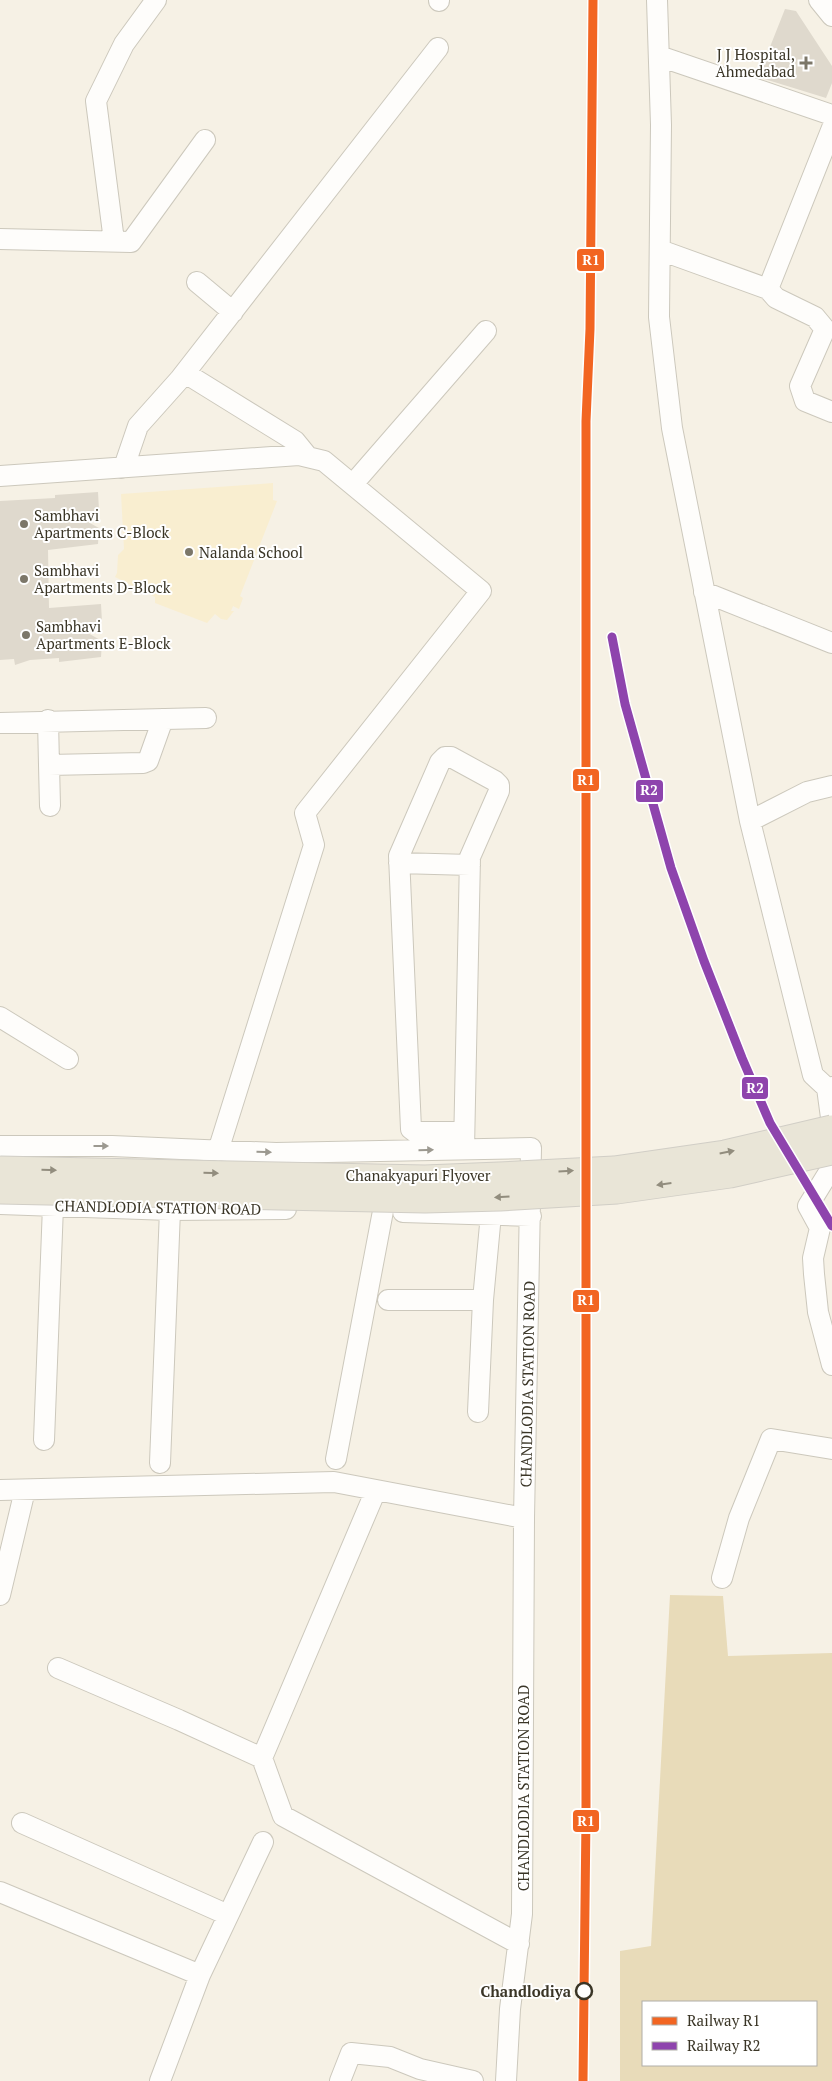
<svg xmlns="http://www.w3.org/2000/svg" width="832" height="2081" viewBox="0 0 832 2081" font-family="'PT Serif',serif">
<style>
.built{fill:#f9eed0}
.green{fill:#e8dbb9;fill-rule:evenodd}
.building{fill:#dfd9cd}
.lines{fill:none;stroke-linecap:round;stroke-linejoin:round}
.minor-casing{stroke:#ccc8bc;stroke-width:22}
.minor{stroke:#fefdfb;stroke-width:20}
.major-bridge-casing{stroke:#d1cec6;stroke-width:27;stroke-linecap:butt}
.major-bridge{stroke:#e9e5d7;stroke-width:25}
.rail-1-casing{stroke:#fff;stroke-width:12}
.rail-2-casing{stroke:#fff;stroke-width:12}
.rail-1{stroke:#f26522;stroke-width:9}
.rail-2{stroke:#8e44ad;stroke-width:9}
.oneway{fill:#9c9990}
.oneway2{fill:#928d7e}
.poi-dot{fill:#7c7769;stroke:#fff;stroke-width:2}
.stop-dot{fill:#fff;stroke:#3a3526;stroke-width:2.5}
.labels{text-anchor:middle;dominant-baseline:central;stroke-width:4;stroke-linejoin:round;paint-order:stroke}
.poi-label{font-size:15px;fill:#3a3526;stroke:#fff;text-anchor:start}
.street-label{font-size:15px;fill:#3a3526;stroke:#fff}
.stop-label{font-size:15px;font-weight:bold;fill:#3a3526;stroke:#fff;text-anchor:end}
.line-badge{stroke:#fff;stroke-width:2}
.badge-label{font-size:14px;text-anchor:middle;font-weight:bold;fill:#fff}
</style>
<rect width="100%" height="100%" fill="#f6f1e5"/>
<path class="built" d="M273,483v17l4,1 -37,95 3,2 -4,11 -6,-3 -2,5h3l-7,9 -6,-1 -6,-5 -8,9 -52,-20v-6l-40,-20 2,-4 1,-18 6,-6 -3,-55z"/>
<path class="green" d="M670,1595l53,1 5,60 104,-3v428h-212v-130l31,-5zM643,2002h173v63h-173z"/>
<path class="building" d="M785,9l11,2 36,55v17l-6,15 -68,-21z
M98,492l1,18 -24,5 24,13 -1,16 -50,6 1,58 52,-4 1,18 -23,6 23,13 -1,16 -42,5v-4l-29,2 -15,5 -1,-6 -14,1v-159l55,-3v-3z"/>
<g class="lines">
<g class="minor-casing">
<path id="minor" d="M657,0l4,125 -2,192 13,111 78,393 63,254 14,13 5,-1
M819,0l13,16
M439,1v-1
M659,56l173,59
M832,128l-64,161 8,9 39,19 10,12 -25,57 5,15 27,11
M0,239l131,3 74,-102
M114,241l-18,-140 28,-57 32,-44
M660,250l108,39
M197,282l36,30
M185,373l110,68 13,16
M121,468l4,-4 13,-38 42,-47 258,-331
M0,476l299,-21 25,6 157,130 -176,222 9,32 -96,306
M353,484l133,-153
M704,592l128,51
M48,720l1,45 94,-2 5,-2 15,-42
M0,723l206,-5
M49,765l1,41
M750,821l57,-29 25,-6
M399,863l71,2
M0,1017l68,42
M827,1088l5,37
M464,1132h-49l-4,-3 -12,-273 41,-94 5,-5h6l44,24 4,4v6l-29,66 -6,292
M0,1146h112l164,7 255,-5 -7,370 -2,396 -12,95 -4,72
M832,1167l-24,39 12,22 -7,30 1,16 4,38 14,53
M0,1204l170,6 116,-1
M403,1212l128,4
M388,1300h95l-5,112
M483,1300l8,-86
M44,1440l9,-234
M336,1459l47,-248
M160,1463l10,-253
M0,1490l334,-8 190,36
M376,1490l-114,268 21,58 236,128
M722,1578l17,-60 32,-79 61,10
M0,1595l25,-105
M58,1668l121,52 83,38
M22,1823l206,92
M0,1892l200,83 -40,106
M200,1975l63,-133
M340,2081l11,-28 39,4 30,12 53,12"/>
</g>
<use href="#minor" class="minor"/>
<g class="major-bridge-casing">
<path id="major-bridge" d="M0,1169l425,9 74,-3 115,-6 111,-16 107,-25
M0,1191l425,9 75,-2 117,-7 113,-16 102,-23"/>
</g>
<use href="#major-bridge" class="major-bridge"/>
<g class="rail-1-casing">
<path id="rail-1" d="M583,2081l3,-264v-1396l4,-92 3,-329"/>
</g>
<g class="rail-2-casing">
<path id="rail-2" d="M612,637l13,67 46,164 33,93 38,97 28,65 62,103"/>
</g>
<use href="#rail-1" class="rail-1"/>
<use href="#rail-2" class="rail-2"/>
</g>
<defs><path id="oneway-solid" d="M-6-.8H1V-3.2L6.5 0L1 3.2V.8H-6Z" transform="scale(1.25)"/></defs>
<g class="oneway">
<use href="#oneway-solid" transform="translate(101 1146)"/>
<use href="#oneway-solid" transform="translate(426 1150) rotate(-1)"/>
<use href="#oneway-solid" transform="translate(264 1152) rotate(1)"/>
</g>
<g class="oneway2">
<use href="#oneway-solid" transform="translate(727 1152) rotate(-11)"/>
<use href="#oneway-solid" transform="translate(49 1170) rotate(1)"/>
<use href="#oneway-solid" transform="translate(566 1171) rotate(-3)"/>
<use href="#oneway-solid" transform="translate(211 1173) rotate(1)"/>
<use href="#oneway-solid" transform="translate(664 1184) rotate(172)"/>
<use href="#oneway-solid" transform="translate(502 1197) rotate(177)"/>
</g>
<g class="poi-dot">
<path d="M803.5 55.5h5v5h5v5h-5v5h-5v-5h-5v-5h5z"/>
<circle cx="24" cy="524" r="5"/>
<circle cx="189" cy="552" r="5"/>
<circle cx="24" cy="579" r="5"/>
<circle cx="26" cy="635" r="5"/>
</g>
<circle class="stop-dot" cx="584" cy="1991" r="8"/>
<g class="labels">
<g class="poi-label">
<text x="795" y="54" text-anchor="end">J J Hospital,<tspan x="795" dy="17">Ahmedabad</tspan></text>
<text x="34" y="515">Sambhavi<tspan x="34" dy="17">Apartments C-Block</tspan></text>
<text x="199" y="552">Nalanda School</text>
<text x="34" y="570">Sambhavi<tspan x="34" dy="17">Apartments D-Block</tspan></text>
<text x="36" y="626">Sambhavi<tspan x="36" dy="17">Apartments E-Block</tspan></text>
</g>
<g class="street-label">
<text x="418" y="1175">Chanakyapuri Flyover</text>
<text transform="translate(158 1207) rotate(1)">CHANDLODIA STATION ROAD</text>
<text transform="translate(527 1384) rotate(-89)">CHANDLODIA STATION ROAD</text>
<text transform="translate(523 1788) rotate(-90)">CHANDLODIA STATION ROAD</text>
</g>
<g class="stop-label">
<text x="571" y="1991">Chandlodiya</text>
</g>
</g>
<g class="line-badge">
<rect x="576" y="248" width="29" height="24" rx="5" fill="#f26522"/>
<rect x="572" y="768" width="28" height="24" rx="5" fill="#f26522"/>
<rect x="635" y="779" width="29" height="24" rx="5" fill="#8e44ad"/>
<rect x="741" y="1076" width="28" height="24" rx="5" fill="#8e44ad"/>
<rect x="572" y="1289" width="28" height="24" rx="5" fill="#f26522"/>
<rect x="572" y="1809" width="28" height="24" rx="5" fill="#f26522"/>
</g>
<g class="badge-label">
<text x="591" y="265">R1</text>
<text x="586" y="785">R1</text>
<text x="649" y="795">R2</text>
<text x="755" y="1093">R2</text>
<text x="586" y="1305">R1</text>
<text x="586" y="1826">R1</text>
</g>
<rect x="642" y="2001" width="175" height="65" fill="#ffffff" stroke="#b0aea8"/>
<rect x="652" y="2017" width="25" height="8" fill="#f26522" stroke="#b0aea8"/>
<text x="687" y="2026" font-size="15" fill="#3a3526">Railway R1</text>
<rect x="652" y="2042" width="25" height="8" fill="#8e44ad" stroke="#b0aea8"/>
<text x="687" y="2051" font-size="15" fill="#3a3526">Railway R2</text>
</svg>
